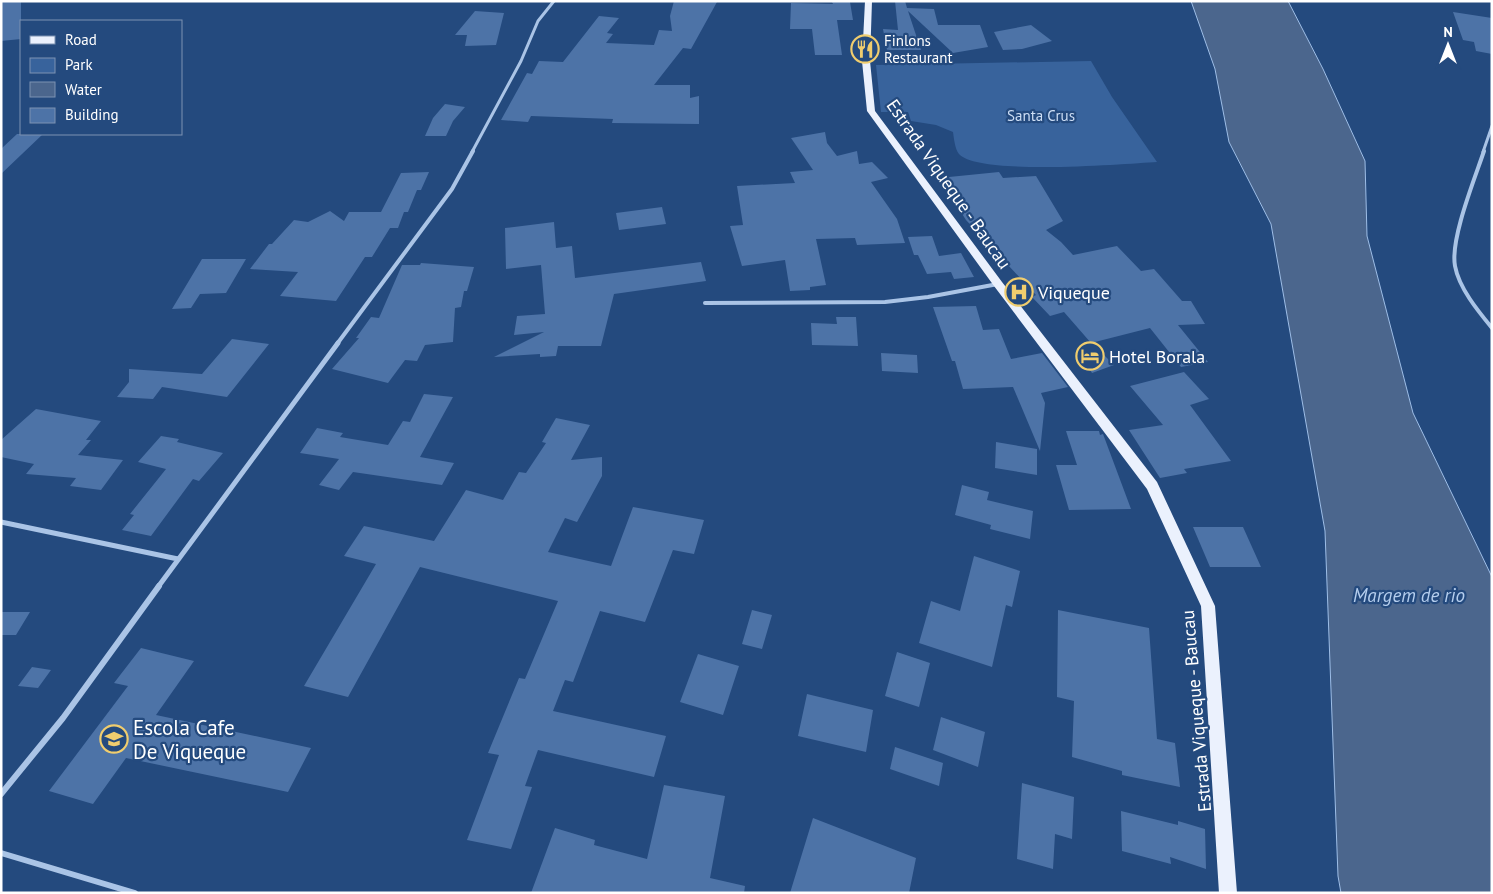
<svg xmlns="http://www.w3.org/2000/svg" width="1493" height="894" viewBox="0 0 1493 894" font-family="'PT Sans',sans-serif">
<style>
.green{fill:#38639c}
.water{fill:#4b668d;stroke:#9ebee7}
.building{fill:#4d73a7}
.lines{fill:none;stroke-linecap:round;stroke-linejoin:round}
.minor-far3{stroke:#aac4e6;stroke-width:3}
.minor-far2{stroke:#aac4e6;stroke-width:4}
.minor-far1{stroke:#aac4e6;stroke-width:5}
.minor{stroke:#aac4e6;stroke-width:6}
.primary{fill:#ebf1fd;fill-rule:evenodd}
.labels{text-anchor:middle;dominant-baseline:central;stroke-width:4.5;stroke-linejoin:round;paint-order:stroke}
.far-poi-label{font-size:15px;fill:#fff;stroke:#244a7e;text-anchor:start}
.far-park-label{font-size:15px;fill:#cddef5;stroke:#244a7e}
.street-label{font-size:18px;fill:#fff;stroke:#244a7e}
.poi-label{font-size:18px;fill:#fff;stroke:#244a7e;text-anchor:start}
.water-label{font-size:19px;font-style:italic;fill:#b5ceee;stroke:#244a7e}
.near-poi-label{font-size:21px;fill:#fff;stroke:#244a7e;text-anchor:start}
</style>
<rect width="100%" height="100%" fill="#244a7e"/>
<path class="green" d="M1091,61l21,36 45,65c-33,2 -178,14 -198,-8 -4,-5 -5,-15 -6,-22l-17,-7 -25,-4 -3,-9h-27l-5,-47z"/>
<path class="water" d="M1191,1h97l35,68 42,92 2,75 46,177 79,164v316h-151l-3,-17 -13,-345 -54,-307 -42,-82 -14,-73z"/>
<path class="building" d="M21,1v38l-20,2v-39z
M674,1l43,1 -26,47 -8,-1 -29,37h36v13l9,-2v28l-87,-1 1,-4 -82,-3 -3,6 -27,-2 26,-47 5,1 7,-13 24,1 36,-46 20,2 -12,15 6,1 -7,9 48,2 5,-15 13,1 -2,-15z
M895,1h10l2,7 27,1 4,16h42l8,22 -35,6 -45,-42 13,39h-34l-4,-21 15,1z
M832,2h18l3,18h-16l5,35h-27l-3,-26h-22l1,-26 42,1z
M475,11l29,2 -8,32 -31,1 2,-11h-12z
M1453,12l39,6v36l-16,-3 -2,-9 -11,-2z
M1031,25l21,16 -30,8 -19,1 -9,-18z
M445,104l20,3 -12,14 -7,15h-21l8,-18z
M825,132l2,11 10,13 20,-5 2,13 13,-2 16,16 -17,4 26,37 8,24 -48,2 -2,-7 -39,1 10,46 -16,2v3l-20,1 -5,-31 -43,6 -12,-40 13,-1 -6,-39 58,-3 -5,-11 23,-2 -22,-32z
M17,134h26l-42,40v-25z
M429,172l-8,18h-4l-9,22h-4l-6,16h-8l-18,29h-7l-29,44 -56,-5 18,-24 -48,-3 19,-25h3l22,-24 14,2 22,-11 14,10 5,-9h32l20,-39z
M999,172l4,6 33,-2 27,45 -17,9 15,12 12,13 44,-9 24,25 13,-2 28,32h9l14,23 -27,1 30,37 -27,5 -31,-39 -59,15 -27,-31 -14,4 -18,-19 4,-2 -70,-75 -27,-42z
M662,207l4,17 -47,6 -3,-17z
M554,222l2,26 16,-2 3,32 126,-16 5,19 -92,13 -13,52h-43l-2,10 -16,1v-3l-46,3 50,-25 -30,3 3,-19 28,-2 -4,-49 -35,4 -1,-41z
M932,236l7,20 22,-3 13,24 -20,2 -3,-7 -24,2 -9,-19h-4l-6,-18z
M202,259h44l-20,34 -26,1 -9,14 -19,1z
M421,263l53,4 -7,24h-3l-3,16 -6,1 -2,34 -28,3 -8,16 -12,-1 -17,23 -56,-14 27,-31h-3l15,-21 8,1 23,-53h18z
M976,306l7,24 16,-1 12,30 31,-6 26,34 -27,6 4,10 -5,48 -27,-64 -50,2 -8,-28h-3l-19,-54z
M836,317h20l2,29 -46,-1 -1,-22 26,1z
M232,339l37,5 -42,53 -65,-10 -9,12 -36,-2 12,-15v-13l73,5z
M1099,350l15,15 -22,8 -11,-18z
M881,353l36,2 1,18 -36,-2z
M1184,372l25,27 -19,6 41,56 -47,8 3,4 -27,5 -31,-48 34,-5 -33,-39z
M424,394l29,3 -33,60 34,6 -12,22 -89,-13 -14,18 -20,-5 20,-26 -39,-6 17,-25 26,5 -3,4 48,8 15,-24 7,1z
M36,409l65,12 -15,19h5l-13,15 45,5 -22,30 -31,-4 6,-8 -50,-4 8,-10 -33,-7v-17z
M556,418l34,7 -19,35 31,-3v19l-25,46 -12,-4 -17,34 63,14 22,-59 71,13 -10,34 -21,-4 -28,72 -45,-11 -27,71 -8,-2 -12,31 113,25 -12,41 -116,-27 -13,36 7,1 -21,62 -44,-9 32,-85 -11,-2 31,-75 6,1 33,-78 -138,-34 -72,130 -44,-11 72,-122 -32,-8 20,-30 70,15 32,-51 37,10 16,-28 7,1 20,-30 -4,-1z
M1066,431h33l1,4 3,-1 28,75 -62,1 -13,-45h21z
M161,436l18,3 -2,3 46,11 -24,28 -6,-2 -42,57 -29,-6 12,-15 -4,-1 36,-45 -28,-7z
M996,442l41,7v26l-42,-7z
M962,485l27,7 -2,8 46,11 -3,28 -40,-10 1,-4 -36,-10z
M1193,527h50l18,40h-51z
M974,556l46,15 -8,36 -6,-2 -14,62 -73,-24 12,-42 29,10z
M752,610l20,5 -10,34 -20,-5z
M1058,610l91,18 8,111 18,4 5,44 -58,-12v-4l-50,-14 2,-56 -17,-4z
M1,612h29l-14,23h-15z
M141,648l53,13 -38,54 155,33 -23,44 -162,-34 -33,46 -44,-13 79,-105 -14,-3z
M897,652l33,11 -11,44 -34,-11z
M698,654l41,12 -16,49 -43,-13z
M32,667l19,3 -13,18 -20,-2z
M807,694l66,16 -7,42 -68,-16z
M941,717l44,15 -7,35 -45,-17z
M895,747l48,16 -4,23 -49,-17z
M1022,783l52,14 -2,42 -17,-5 -2,35 -36,-10z
M664,785l61,11 -15,82 35,8 -1,7h-213l24,-65 40,12 -1,5 53,14z
M1121,811l57,14v-4l27,8 1,40 -36,-12 1,7 -49,-13z
M813,818l103,40 -7,35h-119z"/>
<g class="lines">
<path class="minor-far3" d="M472,152l49,-91 17,-40 16,-20
M1483,152l9,-26"/>
<path class="minor-far2" d="M1484,151c-9,27 -34,88 -29,115 4,22 23,45 37,62
M705,303l180,-1 43,-5 70,-13
M337,344l115,-155 21,-38"/>
<path class="minor-far1" d="M1,522l177,37
M158,587l180,-244"/>
<path class="minor" d="M1,794l62,-76 96,-132
M1,853l134,40"/>
<path class="primary" d="M865,1h7l-2,60 5,50 127,171 155,200 58,124 22,287h-18l-18,-287 -54,-117 -153,-203 -127,-175 -5,-50z"/>
</g>
<defs>
<g id="restaurant-ring" transform="scale(1.4375)"><circle r="9.5" fill="#244a7e" stroke="#f0cd6e" stroke-width="1.5"/><path d="M-5-6h1v4h1v-4h1v4h1v-4h1v5L-1.5 .5V6h-2V.5L-5-1ZM5-6V6H3V1.5H1.5Q1.5-4 5-6Z" fill="#f0cd6e"/></g>
<g id="hospital-ring" transform="scale(1.4375)"><circle r="9.5" fill="#244a7e" stroke="#f0cd6e" stroke-width="1.5"/><path d="M-5-5h3v3.5h4V-5h3V5h-3V1.5h-4V5h-3Z" fill="#f0cd6e"/></g>
<g id="hotel-ring" transform="scale(1.4375)"><circle r="9.5" fill="#244a7e" stroke="#f0cd6e" stroke-width="1.5"/><path d="M-6-4.5h1.5V1H6V5H4.5V3h-9V5H-6ZM-4 0a1.8 1.8 0 1 1 3.6 0ZM.5 0V-2.5h3Q6-2.5 6 0Z" fill="#f0cd6e"/></g>
<g id="school-ring" transform="scale(1.4375)"><circle r="9.5" fill="#244a7e" stroke="#f0cd6e" stroke-width="1.5"/><path d="M0-5L7-2L0 1L-7-2ZM-4 1L0 2.5L4 1V4Q0 6-4 4Z" fill="#f0cd6e"/></g>
</defs>
<g fill-rule="evenodd">
<use href="#restaurant-ring" x="865" y="49"/>
<use href="#hospital-ring" x="1019" y="292"/>
<use href="#hotel-ring" x="1090" y="356"/>
<use href="#school-ring" x="114" y="739"/>
</g>
<g class="labels">
<g class="far-poi-label">
<text x="884" y="40">Finlons<tspan x="884" dy="17">Restaurant</tspan></text>
</g>
<g class="far-park-label">
<text x="1041" y="115">Santa Crus</text>
</g>
<g class="street-label">
<text transform="translate(949 184) rotate(55)">Estrada Viqueque - Baucau</text>
<text transform="translate(1196 711) rotate(-95)">Estrada Viqueque - Baucau</text>
</g>
<g class="poi-label">
<text x="1038" y="292">Viqueque</text>
<text x="1109" y="356">Hotel Borala</text>
</g>
<g class="water-label">
<text x="1409" y="595">Margem de rio</text>
</g>
<g class="near-poi-label">
<text x="133" y="727">Escola Cafe<tspan x="133" dy="24">De Viqueque</tspan></text>
</g>
</g>
<rect width="1493" height="894" fill="none" stroke="#ffffff" stroke-width="5"/>
<rect x="20" y="20" width="162" height="115" fill="#244a7e" stroke="#7c92b2"/>
<rect x="30" y="36" width="25" height="8" fill="#ebf1fd" stroke="#7c92b2"/>
<text x="65" y="45" font-size="15" fill="#ffffff">Road</text>
<rect x="30" y="58" width="25" height="15" fill="#38639c" stroke="#7c92b2"/>
<text x="65" y="70" font-size="15" fill="#ffffff">Park</text>
<rect x="30" y="82" width="25" height="15" fill="#4b668d" stroke="#7c92b2"/>
<text x="65" y="95" font-size="15" fill="#ffffff">Water</text>
<rect x="30" y="108" width="25" height="15" fill="#4d73a7" stroke="#7c92b2"/>
<text x="65" y="120" font-size="15" fill="#ffffff">Building</text>
<g transform="translate(1448 45)" stroke="#244a7e" stroke-width="4" paint-order="stroke">
<path d="M0-4L9 19L0 12L-9 19Z" fill="#ffffff"/>
<text y="-8" font-size="14" font-weight="bold" text-anchor="middle" fill="#ffffff">N</text>
</g>
</svg>
